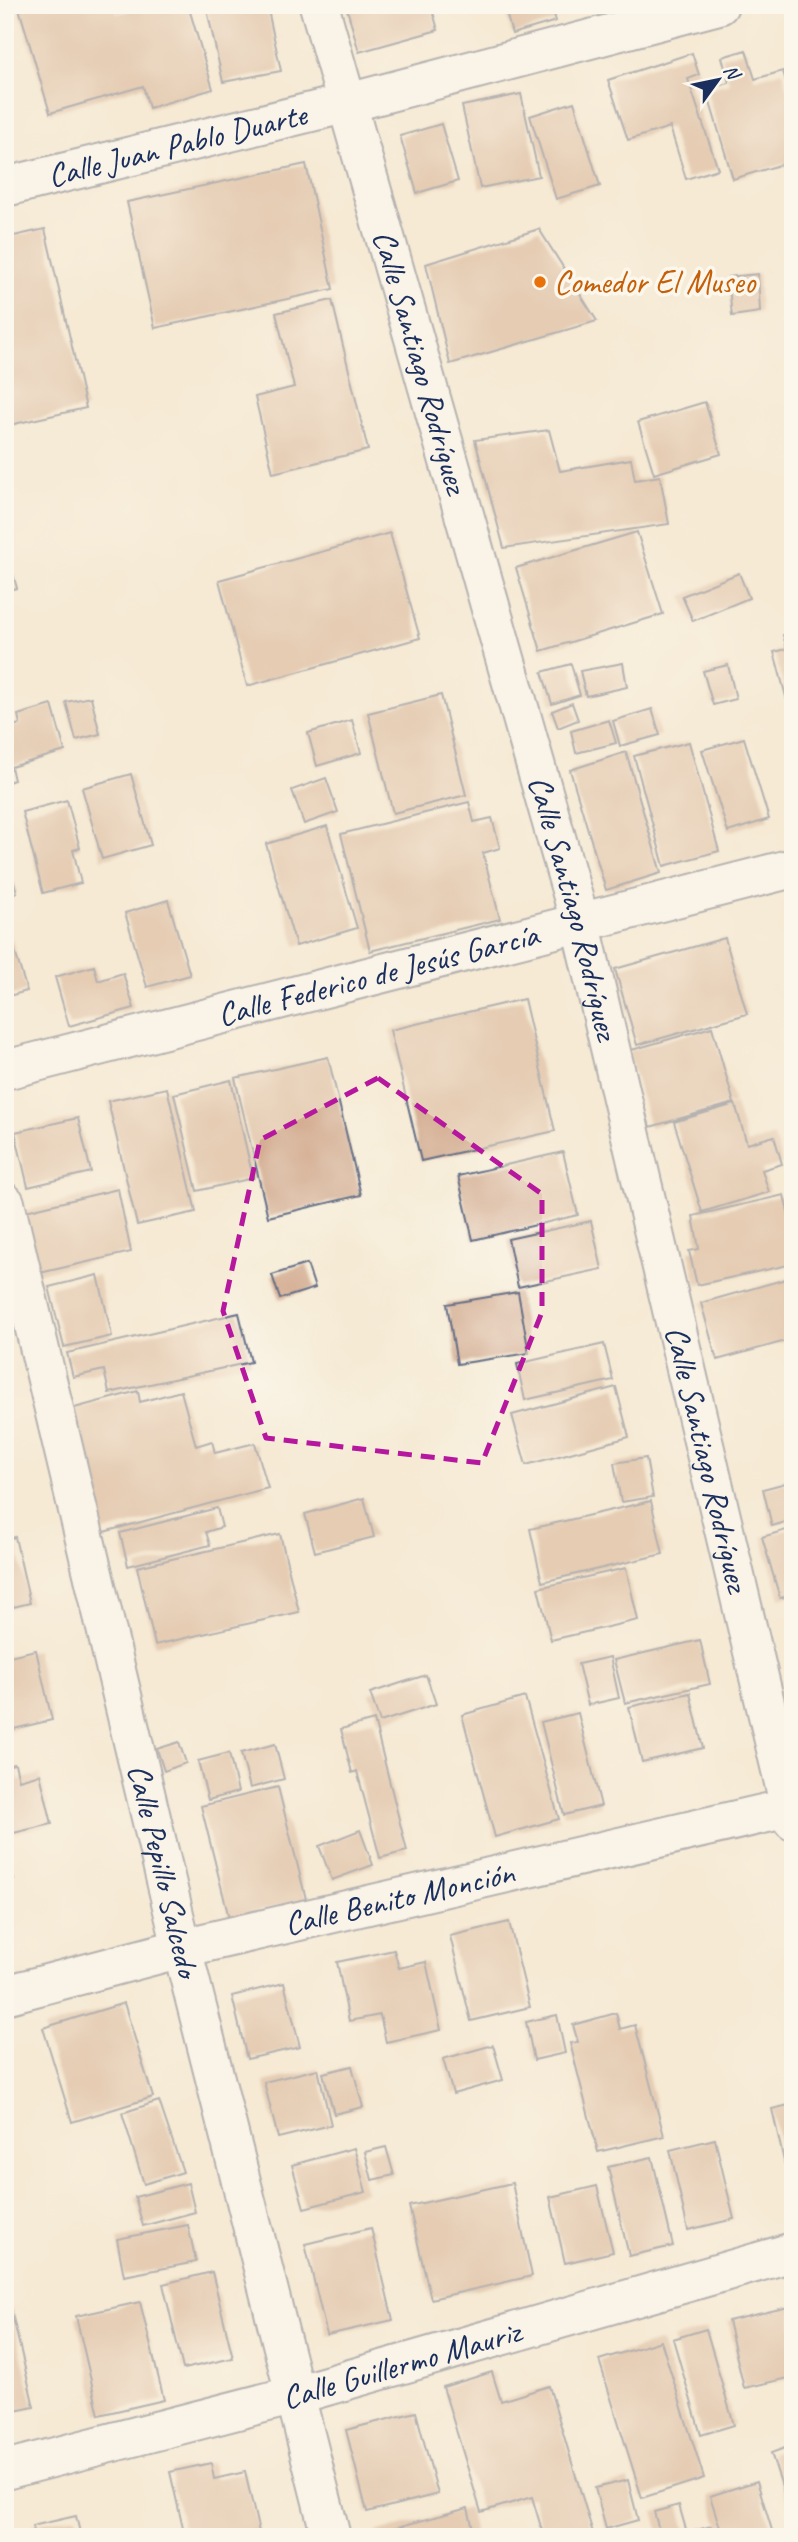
<svg xmlns="http://www.w3.org/2000/svg" width="798" height="2542" viewBox="0 0 798 2542" font-family="Caveat,sans-serif">
<style>
.building{fill:#d1a98d}
.lines{fill:none;stroke-linecap:round;stroke-linejoin:round}
.minor-casing{stroke:#677087;stroke-width:42}
.minor{stroke:#fff;stroke-width:38}
.marked{fill:none;stroke:#b5179e;stroke-width:5;stroke-dasharray:14 9;stroke-linejoin:round}
.food-dot{fill:#e8710a;stroke:#fbf7ec;stroke-width:2.5}
.labels{text-anchor:middle;dominant-baseline:central;stroke-width:7;stroke-linejoin:round;paint-order:stroke}
.street-label{font-size:33px;fill:#1b2f5e;stroke:#fbf7ec}
.food-label{font-size:33px;fill:#c56008;stroke:#fbf7ec;text-anchor:start}
</style>
<rect width="100%" height="100%" fill="#fbf7ec"/>
<filter id="ink" filterUnits="userSpaceOnUse"><feTurbulence type="fractalNoise" baseFrequency=".0143" numOctaves="2"/><feDisplacementMap in="SourceGraphic" scale="14" xChannelSelector="R" yChannelSelector="G"/><feConvolveMatrix kernelMatrix="1 2 1 2 8 2 1 2 1" color-interpolation-filters="sRGB"/></filter>
<filter id="wash" filterUnits="userSpaceOnUse"><feTurbulence type="fractalNoise" baseFrequency=".00686" numOctaves="4" result="noise"/><feDisplacementMap in="SourceGraphic" scale="28" xChannelSelector="R" yChannelSelector="G"/><feGaussianBlur stdDeviation="1.57" result="paint"/><feColorMatrix in="noise" values="0 0 0 0 0 0 0 0 0 0 0 0 0 0 0 0 0 1.4 0 .05"/><feComposite in="paint" operator="in"/></filter>
<g filter="url(#wash)">
<rect width="100%" height="100%" fill="#f5ead4"/>
<g id="blocks">
<path class="building" d="M18,5h97l2,9 31,-9h40l25,84 -64,19 -6,-22 -93,27z
M206,5h61l14,66 -58,11z
M346,5h85l7,25 -79,22z
M504,5h57v1l-9,2 4,13 -44,13z
M746,50l9,29 28,-8 10,35v55l-60,18 -27,-90 23,-6 -7,-26z
M692,53l7,22 -11,4 30,90 -32,10 -16,-52 -42,13 -20,-60z
M521,94l18,82 -59,12 -18,-82z
M574,102l26,84 -44,13 -26,-83z
M441,124l17,57 -41,12 -17,-57z
M306,164l27,125 -178,39 -28,-126z
M45,229l41,179 -81,18v-188z
M539,229l58,92 -147,43 -24,-100z
M758,274l2,38 -28,4 -4,-39z
M332,300l36,150 -95,23 -18,-76 39,-10 -18,-74z
M705,402l16,52 -67,20 -16,-52z
M549,430l11,41 71,-12 4,21 25,-4 9,48 -165,24 -29,-108z
M637,532l26,82 -122,37 -25,-83z
M390,533l30,105 -173,48 -28,-106z
M10,564l7,24 -12,3v-26z
M739,573l10,25 -56,23 -11,-25z
M793,633v86h-1l-18,-67 13,-3 -4,-14z
M623,663l4,24 -41,9 -6,-25z
M571,664l9,31 -28,9 -10,-32z
M728,665l8,34 -23,6 -10,-34z
M441,695l25,100 -73,18 -25,-100z
M91,697l9,37 -24,6 -10,-38z
M572,703l6,17 -20,8 -6,-17z
M52,705l13,46 -54,16 3,13 -9,3v-55l15,-4 -2,-9z
M652,709l8,26 -40,11 -7,-25z
M352,720l9,33 -44,13 -9,-33z
M609,720l7,23 -40,10 -5,-22z
M744,738l25,81 -41,13 -26,-82z
M689,742l30,109 -55,15 -30,-110z
M626,752l35,121 -55,17 -36,-120z
M131,774l20,71 -49,14 -20,-71z
M326,778l12,34 -34,12 -12,-34z
M67,800l13,48 -7,2 8,33 -38,10 -21,-81z
M469,802l5,20 18,-4 8,30 -17,5 17,66 -130,32 -29,-117z
M327,826l30,102 -61,18 -30,-102z
M5,855l12,37 -12,4z
M168,900l22,75 -43,12 -22,-74z
M5,919l22,72 -22,6z
M725,938l22,76 -110,31 -22,-76z
M793,943v20h-1l-6,-18z
M94,966l4,15 25,-8 11,35 -65,18 -14,-49z
M524,999l31,132 -134,30 -31,-131z
M712,1027l22,76 -84,24 -22,-76z
M328,1057l33,138 -93,22 -33,-139z
M231,1080l22,98 -56,13 -23,-97z
M167,1088l29,124 -59,13 -29,-124z
M735,1104l12,40 27,-8 8,28 -20,6 7,22 -67,20 -28,-90z
M78,1118l13,54 -63,15 -13,-55z
M563,1152l15,63 -105,25 -15,-64z
M118,1189l13,63 -100,23 -14,-62z
M784,1195l9,38v31l-96,21 -8,-34 10,-2 -6,-33z
M591,1221l11,48 -84,18 -10,-48z
M307,1264l8,24 -35,11 -8,-24z
M98,1275l14,61 -48,11 -15,-60z
M793,1277v62l-76,21 -16,-57z
M518,1292l11,61 -72,11 -10,-60z
M239,1313l12,49 -142,31 -5,-23 -31,7 -6,-24z
M604,1344l9,36 -88,20 -8,-36z
M616,1387l13,50 -103,28 -14,-50z
M138,1391l2,11 41,-11 15,55 16,-5 3,12 40,-10 13,45 -168,45 -33,-123z
M646,1458l7,39 -32,5 -7,-39z
M793,1481v39l-21,6 -9,-37z
M364,1498l10,39 -59,15 -10,-38z
M651,1501l12,53 -121,28 -12,-53z
M217,1508l5,19 -16,5 4,13 -82,21 -8,-33z
M793,1528v67l-13,3 -18,-61z
M280,1534l19,78 -144,33 -18,-78z
M15,1537l15,66 -25,6v-69z
M626,1568l12,52 -87,20 -13,-52z
M700,1640l10,44 -85,19 -11,-43z
M36,1650l16,70 -47,11v-74z
M610,1657l9,41 -31,7 -10,-41z
M426,1675l10,29 -56,18 -10,-29z
M690,1693l13,55 -61,14 -13,-55z
M525,1697l34,122 -64,18 -33,-122z
M578,1713l23,93 -37,9 -23,-93z
M374,1720l33,131 -27,7 -23,-87 -5,2 -11,-44z
M179,1742l7,21 -22,8 -7,-22z
M275,1744l9,35 -34,9 -9,-35z
M229,1753l9,39 -30,8 -10,-39z
M15,1764l4,16 21,-6 12,50 -47,11v-69z
M278,1787l28,112 -77,19 -28,-112z
M360,1830l13,35 -41,15 -13,-34z
M5,1853l9,26 -9,2z
M509,1922l21,85 -59,14 -21,-85z
M394,1950l5,18 27,-6 15,68 -55,12 -6,-27 -31,6 -12,-59z
M284,1983l16,64 -53,12 -15,-63z
M124,2003l29,94 -81,25 -29,-94z
M616,2013l4,16 15,-4 29,111 -66,16 -28,-109 8,-1 -5,-17z
M557,2015l8,38 -31,7 -8,-38z
M493,2045l10,35 -50,14 -10,-35z
M352,2066l11,41 -29,7 -11,-41z
M318,2069l13,56 -53,13 -14,-56z
M159,2101l24,71 -39,12 -22,-71z
M793,2104v92h-1l-20,-87z
M715,2139l19,80 -46,11 -18,-80z
M386,2147l8,28 -22,5 -7,-28z
M354,2148l12,44 -62,16 -12,-43z
M652,2157l21,89 -44,10 -21,-89z
M188,2183l7,29 -52,14 -8,-29z
M512,2183l20,93 -101,23 -22,-93z
M597,2186l16,66 -48,11 -15,-66z
M188,2225l8,37 -72,14 -7,-37z
M371,2228l22,92 -66,15 -22,-91z
M212,2272l21,86 -50,11 -20,-85z
M140,2302l24,98 -65,15 -23,-99z
M793,2306v71l-49,11 -16,-67z
M11,2309l23,98 -29,6v-103z
M706,2329l28,96 -33,10 -28,-96z
M661,2341l43,137 -62,20 -43,-138z
M492,2372l9,29 48,-15 44,147 -14,4h-35l-12,-40 -51,15 -38,-125z
M416,2412l22,82 -71,18 -21,-82z
M793,2445v71h-1l-21,-63z
M211,2463l3,16 31,-7 14,60 -18,5h-56l-15,-65z
M628,2480l10,40 -32,9 -11,-41z
M757,2481l17,56h-51l-13,-41z
M679,2505l8,28 24,-7 3,11h-53l-7,-25z
M468,2508l7,29h-99l-1,-4z
M76,2516l5,21h-47l-2,-11z"/>
</g>
</g>
<g filter="url(#ink)">
<use href="#blocks" fill-opacity="0" stroke="#677087" stroke-width="2"/>
<g class="lines">
<g class="minor-casing">
<g id="minor">
<path id="s1" d="M319,5l262,920 212,896"/>
<path id="s2" d="M5,187l343,-84 371,-98"/>
<path id="s3" d="M5,1070l788,-202"/>
<path id="s4" d="M5,1203l177,745 149,589"/>
<path id="s5" d="M5,1995l177,-47 611,-141"/>
<path id="s6" d="M5,2470l290,-75 498,-143"/>
</g>
</g>
<use href="#minor" class="minor"/>
</g>
</g>
<path d="M0 0H798V2542H0ZM378,1078l164,116v118l-60,151 -216,-25 -43,-127 37,-171z" fill="#f5ead4" fill-opacity=".55" fill-rule="evenodd"/>
<path class="marked" d="M378,1078l164,116v118l-60,151 -216,-25 -43,-127 37,-171z"/>
<circle class="food-dot" cx="540" cy="282" r="7"/>
<g class="labels">
<g class="street-label">
<text stroke="none"><textPath href="#s2" startOffset="177">Calle Juan Pablo Duarte</textPath></text>
<text stroke="none"><textPath href="#s1" startOffset="371">Calle Santiago Rodríguez</textPath></text>
<text stroke="none"><textPath href="#s1" startOffset="938">Calle Santiago Rodríguez</textPath></text>
<text stroke="none"><textPath href="#s3" startOffset="385">Calle Federico de Jesús García</textPath></text>
<text stroke="none"><textPath href="#s1" startOffset="1505">Calle Santiago Rodríguez</textPath></text>
<text stroke="none"><textPath href="#s4" startOffset="686">Calle Pepillo Salcedo</textPath></text>
<text stroke="none"><textPath href="#s5" startOffset="406">Calle Benito Monción</textPath></text>
<text stroke="none"><textPath href="#s6" startOffset="410">Calle Guillermo Mauriz</textPath></text>
</g>
<g class="food-label">
<text x="554" y="282">Comedor El Museo</text>
</g>
</g>
<rect width="798" height="2542" fill="none" stroke="#fbf7ec" stroke-width="28"/>
<g transform="translate(718 80) rotate(57)" stroke="#fbf7ec" stroke-width="5" paint-order="stroke">
<path d="M0-5L12 26L0 18L-12 26Z" fill="#1b2f5e"/>
<text y="-10" font-size="19" font-weight="bold" text-anchor="middle" fill="#1b2f5e">N</text>
</g>
</svg>
